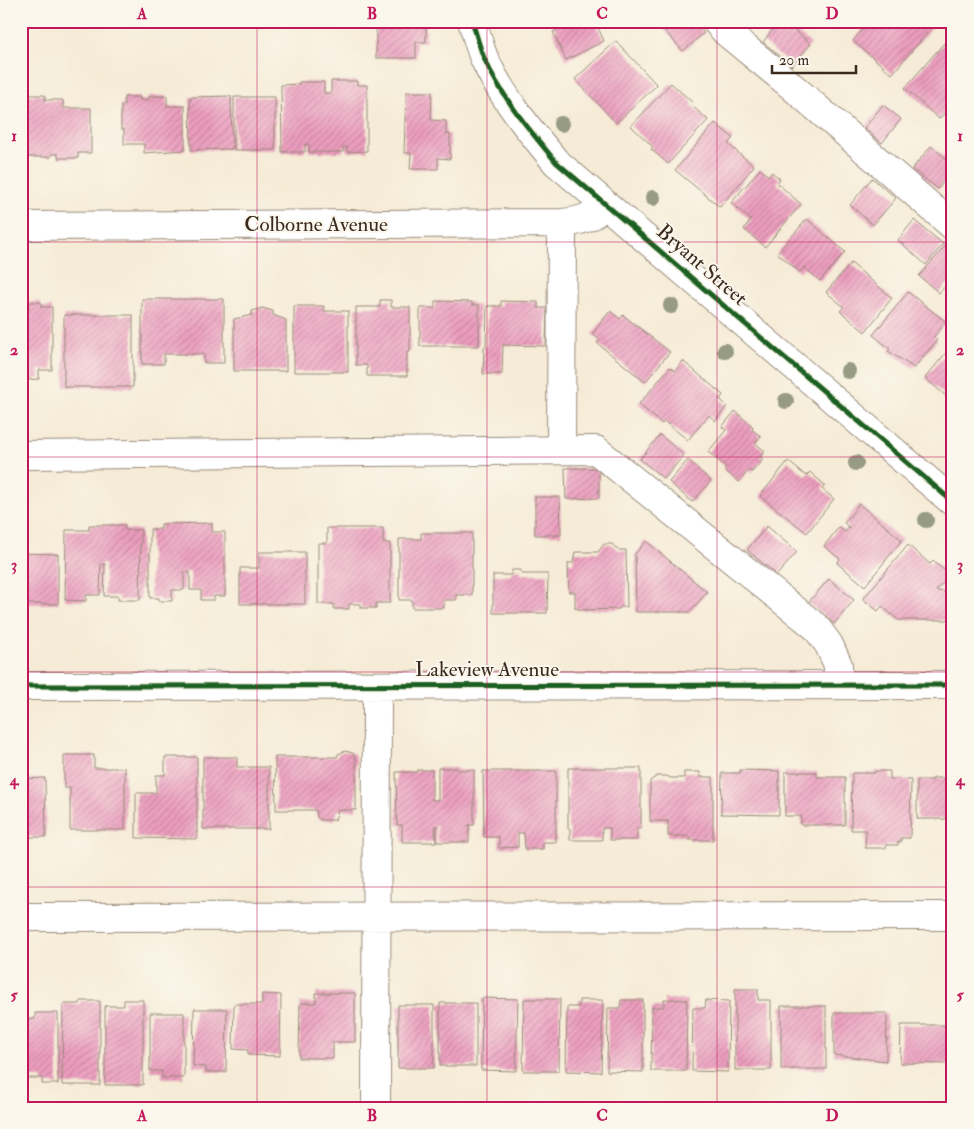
<svg xmlns="http://www.w3.org/2000/svg" width="974" height="1129" viewBox="0 0 974 1129" font-family="'IM FELL Double Pica',serif">
<style>
.building{fill:url(#building-hatch)}
.lines{fill:none;stroke-linecap:round;stroke-linejoin:round}
.minor-casing{stroke:#988a7a;stroke-width:30}
.minor{stroke:#fff;stroke-width:28}
.cycleway-casing{stroke:#fbf7ec;stroke-width:8}
.cycleway{stroke:#1b5e20;stroke-width:5}
.tree{fill:#989b84}
.grid{fill:none;stroke:#c2185b;stroke-width:1;stroke-opacity:0.55}
.labels{text-anchor:middle;dominant-baseline:central;stroke-width:4;stroke-linejoin:round;paint-order:stroke}
.street-label{font-size:21px;fill:#3b2a1e;stroke:#fbf7ec}
.neatline{fill:none;stroke:#c2185b;stroke-width:2}
.grid-label{font-size:16px;text-anchor:middle;font-weight:bold;fill:#c2185b}
</style>
<defs>
<pattern id="building-hatch" width="6" height="6" patternUnits="userSpaceOnUse" patternTransform="scale(1.25)"><rect width="6" height="6" fill="#ed9ebf"/><path d="M-1 1l2-2M0 6l6-6M5 7l2-2" fill="none" stroke="#c1819b"/></pattern>
</defs>
<rect width="100%" height="100%" fill="#fbf7ec"/>
<filter id="ink" filterUnits="userSpaceOnUse"><feTurbulence type="fractalNoise" baseFrequency=".02" numOctaves="2"/><feDisplacementMap in="SourceGraphic" scale="10" xChannelSelector="R" yChannelSelector="G"/><feConvolveMatrix kernelMatrix="1 2 1 2 8 2 1 2 1" color-interpolation-filters="sRGB"/></filter>
<filter id="wash" filterUnits="userSpaceOnUse"><feTurbulence type="fractalNoise" baseFrequency=".0096" numOctaves="4" result="noise"/><feDisplacementMap in="SourceGraphic" scale="20" xChannelSelector="R" yChannelSelector="G"/><feGaussianBlur stdDeviation="1.12" result="paint"/><feColorMatrix in="noise" values="0 0 0 0 0 0 0 0 0 0 0 0 0 0 0 0 0 1.4 0 .05"/><feComposite in="paint" operator="in"/></filter>
<g filter="url(#wash)">
<rect width="100%" height="100%" fill="#f5ebd6"/>
<g id="blocks">
<path class="building" d="M376,21h50v21h-10v16h-40z
M552,21h43l9,20 -38,19 -13,-28 3,-1z
M658,21h35l11,12 -21,18 -26,-29z
M779,21h5l27,23 -19,22 -29,-24z
M870,21h55l7,6 -40,47 -39,-33z
M616,41l41,44 -41,38 -41,-44z
M944,43l7,7 2,-2v56l-14,15 -34,-31z
M331,81h26v4h10v66l-20,1v-5h-4v5h-34v-8h-4v8h-23l-1,-67 18,-1v-2h25v11h7z
M671,83l22,20 -2,2 17,15 -40,44 -17,-15 2,-2 -22,-21z
M406,92h26l-1,28 15,1v13h4v25l-12,-1v11h-28l1,-16h-7z
M22,95h23v5h18v8h28v45h-13v5h-20v-4h-7v3h-29z
M149,96h18v10h18v44l-41,3v-9h-20v-15h-3v-24h3v-8h16v3h9z
M231,96l1,53 -41,1 -1,-53z
M234,97h41v53h-41z
M883,105l18,14 -19,24 -18,-15z
M715,123l18,15 -5,6 26,22 -34,41 -45,-37z
M931,146l22,18v6l-15,19 -26,-20z
M760,169l9,7 3,-4 8,7 -3,4 24,21 -36,43 -21,-18 7,-9 -20,-17z
M872,178l24,20 -23,27 -23,-20z
M807,219l38,33 -25,29 -16,-14 -4,5 -23,-19z
M914,220l29,24 -17,21 -28,-25z
M949,242l4,3v40l-4,-3 -10,11 -20,-17z
M851,263l41,35 -27,34 -25,-21 4,-4 -18,-15z
M908,292l38,30 -12,15 3,3 -23,28 -26,-17 2,-2 -17,-14z
M142,299h82v64h-20v-9h-40v10h-22z
M380,300h11v7h19v45h-3v24h-40v-11h-11v-58h24z
M435,301l37,1v3h7v41h-59v-38h15z
M501,301l37,1v6h9l-1,38 -43,-1 -1,29h-19l1,-27h2l1,-41h14z
M28,302h13v5h11v63h-13v9l-18,1v-69h7z
M294,306h30v5h24v61h-54z
M262,308l11,3v4l13,5v51h-52v-52l18,-4v-4z
M610,311l10,8 3,-4 47,37 -25,30 -48,-39 3,-3 -8,-6z
M64,315h69v72h-69z
M950,348l3,3v51l-28,-24z
M683,361l40,34 -3,4 7,7 -12,15 -6,-6 -21,25 -24,-19 -2,3 -23,-20 31,-37 5,4z
M735,411l18,16 -1,3 9,6 -6,7 10,8 -5,6 3,2 -11,13 -3,-2 -10,12 -15,-12 2,-3 -18,-15 18,-22 -4,-3z
M660,435l24,20 -20,24 -24,-20z
M688,460l23,21 -19,21 -23,-20z
M788,461l18,15 4,-4 15,13 -3,4 12,10 -27,34 -47,-37z
M565,468h34v30l-33,1z
M535,497h25l1,38h-26z
M859,504l43,36 -37,46 -28,-23 3,-4 -16,-13 15,-19 6,5 4,-5 -5,-4z
M212,523v9h13v64h-11v4h-13v-10h-11v-18h-6v18h-12v11h-13v-3h-9v-69h11v-5z
M89,525h36v5h16l-1,70h-22v-4h-14l1,-32h-4l-1,31h-14v6l-21,-1 1,-70h23z
M767,526l30,26 -20,23 -30,-25z
M327,528h56v15h7v60h-14v5h-15v-4h-12v5h-15v-5h-16v-61h9z
M421,533h51v62h-16v5h-12v8h-32v-8h-13v-61h22z
M646,541l61,51 -17,20h-54l-1,-58z
M604,544h8l6,6h8l1,57h-6l-2,2 -37,1 -7,-2v-16h-6l-1,-29h5l2,-11h23z
M908,545l22,19 3,-3 17,14 -14,16 12,1 5,6v17l-6,5h-49l-16,-14 -4,5 -15,-12z
M259,552h46v52h-65v-36h19z
M21,553l37,1v50h-37z
M512,570h9v4h27l-1,39h-54v-38h18z
M829,579l25,21 -20,24 -26,-21z
M345,751l8,2 3,6v51h-18l-3,10h-14l-4,-3 -1,-7h-40l-1,-53h62l1,-3z
M64,755h30v13h31v62h-55v-42h-6z
M165,757h32v82l-61,-1v-45h20v-18h9z
M203,757h34v10h32v62h-66z
M438,768h19v2h17v55h-5v17h-32v-16h-2l1,16h-34v-17h-5l-1,-53h21v-2h15v30h6z
M568,768h73v60h-4v12h-27v-12h-8v12h-32v-11h-2z
M740,770l39,1v44l-58,-1 1,-41h18z
M483,771h73v71h-13v7h-18l-1,-16h-6v14l-19,1v-11h-15z
M875,771h15v8l21,1 -1,58h-9v4h-3v3h-12v3h-21l1,-18h-15l1,-57h23z
M684,772h16v5h13v63h-24v-4h-21v-15h-18v-40l7,-5h10l3,2h14z
M785,772h32v5h28v48h-44v-9h-16z
M45,778l1,59h-21v6h-4v-64z
M933,778h20v41h-36v-39h16z
M735,989h23v11h13v70h-36z
M316,993h39v49h-22v16h-34l1,-55h16z
M262,994l19,1 -1,61 -32,-1v-5l-15,-1 1,-45h28z
M482,998l36,1 -2,72 -35,-1z
M524,999h36l-1,72h-36z
M664,999l23,1 -1,71h-35l1,-64h12z
M124,1000h19v85h-38v-79h19z
M579,1000h24l-2,72 -35,-1 1,-64h12z
M621,1000h22v72l-36,-1 1,-63h12z
M706,1000l23,1 -1,71 -36,-1 1,-63h12z
M80,1001h20v84h-38l1,-81h17z
M440,1003h36v63h-36z
M398,1005h36v63h-36z
M781,1006h45v63h-45z
M194,1009h33l-1,63h-20v-5l-13,-1z
M35,1013h23v71h-16v-6h-20l1,-59h12z
M150,1013h34v65h-22v-7h-12z
M834,1013h53l-1,48 -52,-6z
M901,1025h52v39l-53,-1z"/>
</g>
</g>
<g filter="url(#ink)">
<use href="#blocks" fill-opacity="0" stroke="#988a7a" stroke-width="1"/>
<g class="lines">
<g class="minor-casing">
<path id="minor" d="M472,21c4,12 7,25 12,37 17,38 46,73 72,104l397,340
M716,21l11,12 61,50 165,143
M21,226l541,-3c19,-2 29,-5 43,-18
M561,450l1,-227
M21,455l575,-5 220,177 13,18 9,20v20
M21,686l932,-1
M21,917l932,-1
M376,1108l1,-422"/>
</g>
<use href="#minor" class="minor"/>
<g class="cycleway-casing">
<path id="cycleway" d="M472,21c4,12 7,25 12,37 17,38 46,73 72,104l397,340
M21,686l932,-1"/>
</g>
<use href="#cycleway" class="cycleway"/>
</g>
<g class="tree">
<circle cx="561" cy="124" r="8"/>
<circle cx="653" cy="198" r="8"/>
<circle cx="671" cy="306" r="8"/>
<circle cx="725" cy="351" r="8"/>
<circle cx="848" cy="371" r="8"/>
<circle cx="786" cy="401" r="8"/>
<circle cx="856" cy="463" r="8"/>
<circle cx="926" cy="520" r="8"/>
</g>
</g>
<path class="grid" d="M257,21v1087M487,21v1087M717,21v1087M21,242h932M21,457h932M21,672h932M21,887h932"/>
<g class="labels">
<g class="street-label">
<text x="316" y="224">Colborne Avenue</text>
<text transform="translate(702 265) rotate(41)">Bryant Street</text>
<text x="487" y="669">Lakeview Avenue</text>
</g>
</g>
<rect width="974" height="1129" fill="none" stroke="#fbf7ec" stroke-width="55"/>
<path d="M772 65v8h84v-8" fill="none" stroke="#3b2a1e" stroke-width="2.5"/>
<text x="779" y="65" font-size="15" fill="#3b2a1e" stroke="#fbf7ec" stroke-width="4" paint-order="stroke">20 m</text>
<rect x="28" y="28" width="918" height="1074" class="neatline"/>
<g class="grid-label">
<text x="142" y="19">A</text>
<text x="372" y="19">B</text>
<text x="602" y="19">C</text>
<text x="832" y="19">D</text>
<text x="14" y="141">1</text>
<text x="960" y="141">1</text>
<text x="14" y="355">2</text>
<text x="960" y="355">2</text>
<text x="14" y="570">3</text>
<text x="960" y="570">3</text>
<text x="14" y="785">4</text>
<text x="960" y="785">4</text>
<text x="14" y="1000">5</text>
<text x="960" y="1000">5</text>
<text x="142" y="1121">A</text>
<text x="372" y="1121">B</text>
<text x="602" y="1121">C</text>
<text x="832" y="1121">D</text>
</g>
</svg>
